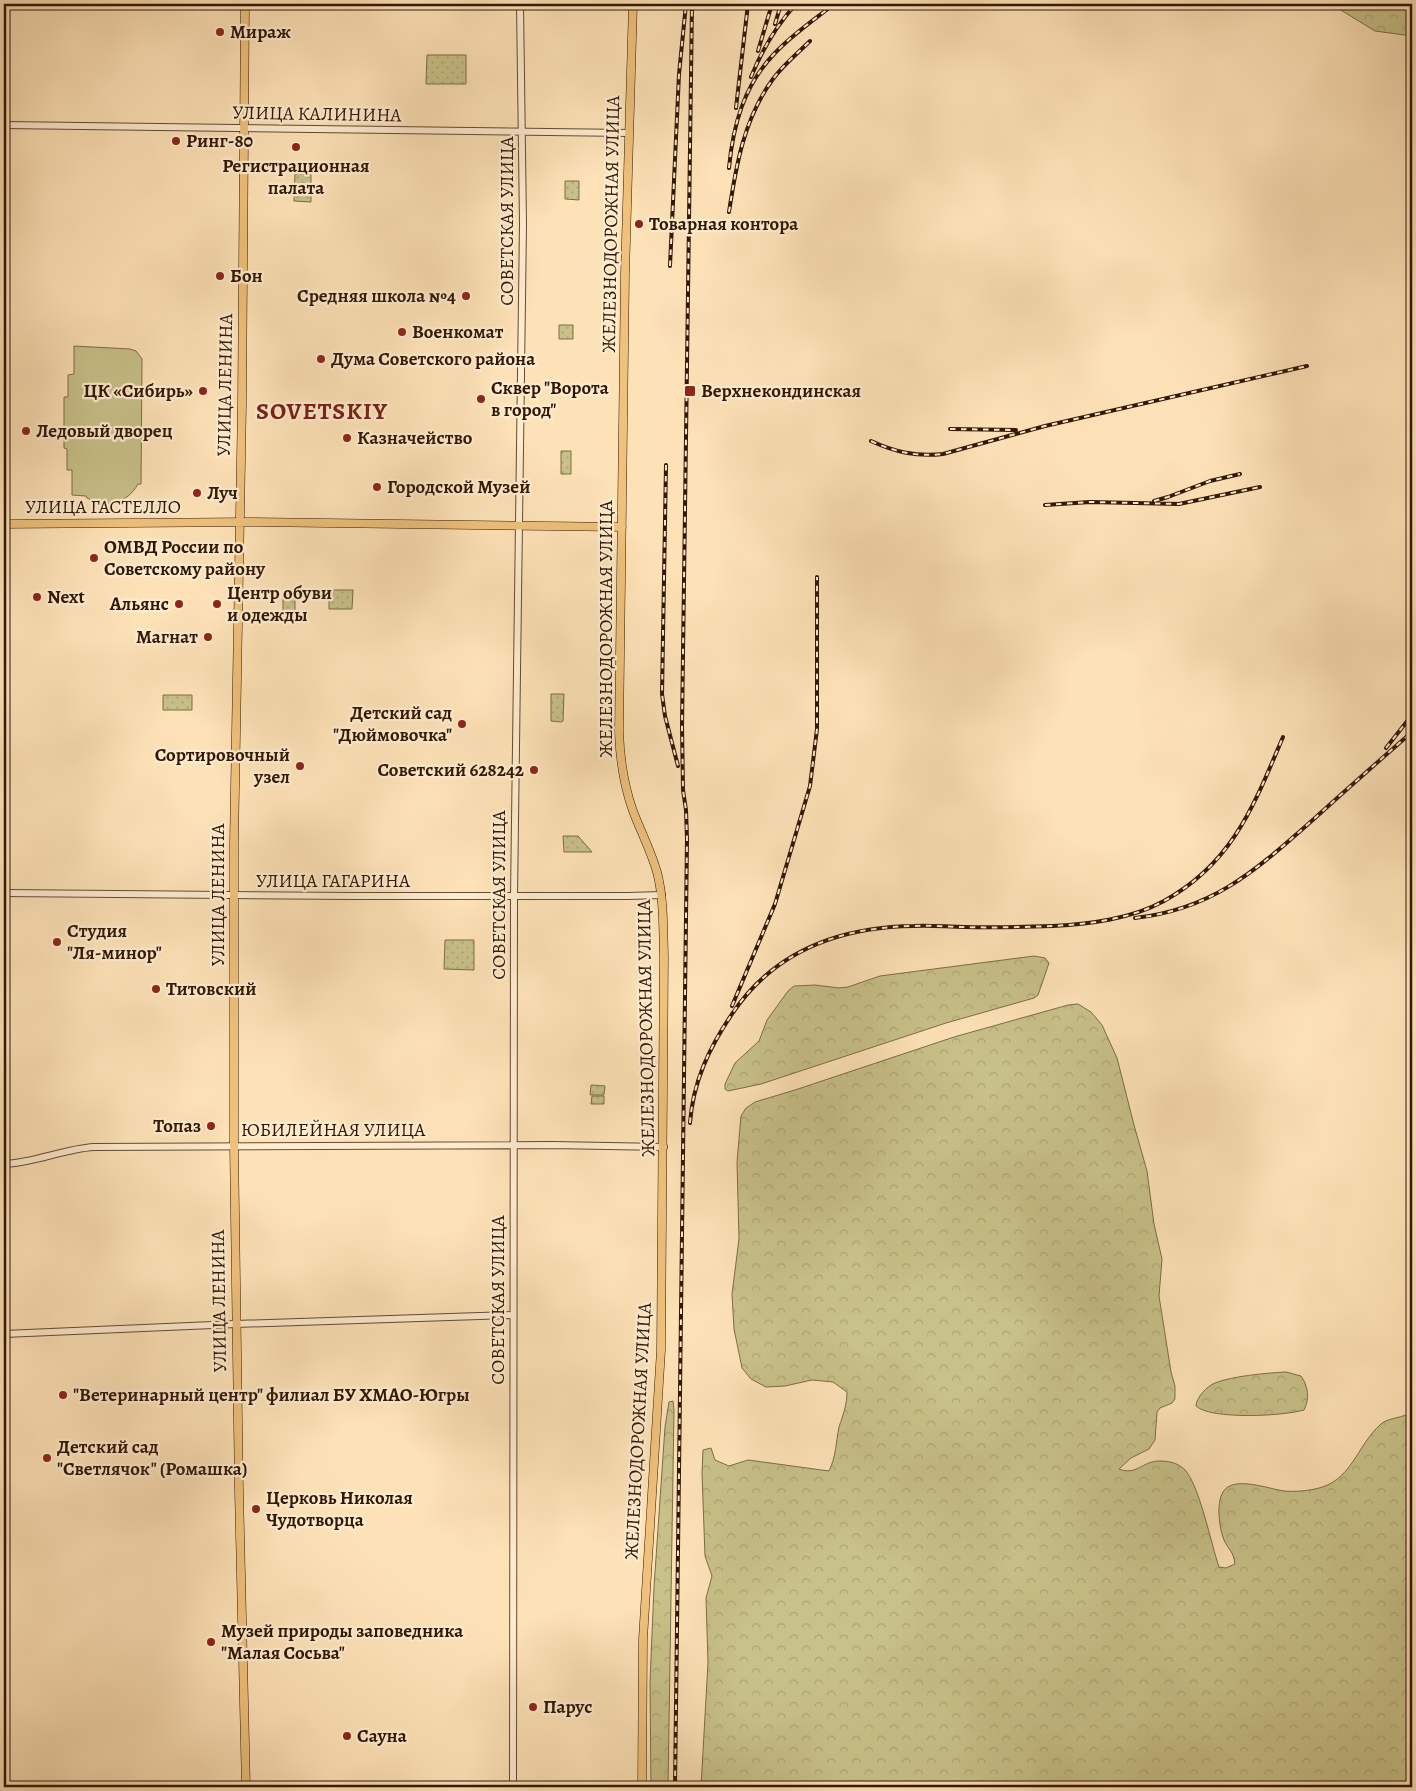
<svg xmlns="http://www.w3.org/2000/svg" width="1416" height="1791" viewBox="0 0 1416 1791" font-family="Alegreya,serif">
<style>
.grass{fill:#c8c189;stroke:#7c6c46}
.forest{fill:url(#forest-crowns);stroke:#7c6c46}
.park{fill:url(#park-dots);stroke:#7c6c46}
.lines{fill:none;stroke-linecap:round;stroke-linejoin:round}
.minor-casing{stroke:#644a30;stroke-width:8}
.major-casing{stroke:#311703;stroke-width:9}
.minor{stroke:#feecd0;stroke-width:6}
.major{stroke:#efc17c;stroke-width:8}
.rail-casing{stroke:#311703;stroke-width:4}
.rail{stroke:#feecd0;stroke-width:2;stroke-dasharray:5.5;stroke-linecap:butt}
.poi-dot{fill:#8f2418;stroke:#feecd0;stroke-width:2}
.labels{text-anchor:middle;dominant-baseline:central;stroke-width:4.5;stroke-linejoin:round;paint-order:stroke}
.poi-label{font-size:19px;font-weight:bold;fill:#311703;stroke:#feecd0;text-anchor:start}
.street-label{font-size:19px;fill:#311703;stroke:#feecd0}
.district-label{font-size:24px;font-weight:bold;letter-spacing:1px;fill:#7a1f14;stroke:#feecd0}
</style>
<defs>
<pattern id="forest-crowns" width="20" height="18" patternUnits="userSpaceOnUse" patternTransform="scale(1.25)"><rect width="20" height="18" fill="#c8c189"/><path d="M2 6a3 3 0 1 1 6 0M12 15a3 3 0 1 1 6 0" fill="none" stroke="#aca575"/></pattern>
<pattern id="park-dots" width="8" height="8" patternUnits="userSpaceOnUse" patternTransform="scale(1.25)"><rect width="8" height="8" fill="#c8c189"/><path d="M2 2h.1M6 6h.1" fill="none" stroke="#aca575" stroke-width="1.8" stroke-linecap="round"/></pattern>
</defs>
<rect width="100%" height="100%" fill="#fee2b7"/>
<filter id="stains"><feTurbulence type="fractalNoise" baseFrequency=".004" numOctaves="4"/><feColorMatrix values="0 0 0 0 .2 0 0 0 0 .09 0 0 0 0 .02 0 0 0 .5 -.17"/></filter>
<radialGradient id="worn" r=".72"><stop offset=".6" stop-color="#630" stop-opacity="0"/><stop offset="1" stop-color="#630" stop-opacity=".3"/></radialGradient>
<path class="grass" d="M74,346l56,3 6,2 6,8 -1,125h-3c-11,20 -32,24 -51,14l-1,-2 -14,-1v-25h-5v-21l-3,-1v-51h4v-22l6,-1z"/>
<path class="forest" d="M1331,4h81v32l-37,-5z
M1034,956l11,2 4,5 -11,32 -4,3 -88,25 -185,61 -33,7 -3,-2v-5l10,-21 24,-22 8,-21 21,-29 6,-5 21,-1 24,3 9,-1 32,-11z
M1078,1004l13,8 11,13 15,33 17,67 13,46 7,53 8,35 -3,37 12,76 4,14v13l-3,4 -12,5 -3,4 -2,28 -6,9 -18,9 -12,11c17,7 24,-8 40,-8 9,0 17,1 25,8 15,14 27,75 35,98l7,1 9,-4c-2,-14 -6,-13 -11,-24 -5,-12 -8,-37 -1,-48 10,-17 46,-3 61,-1 9,1 22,0 31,-2 37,-7 41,-43 66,-65 8,-7 22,-5 31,-13v376h-711l7,-124 -2,-65 6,-22 -7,-20 -3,-83 1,-23 8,-2 4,12 14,6 19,-6 81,11c7,-14 7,-29 10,-44 4,-12 8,-22 8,-35l-14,-10 -21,-2 -27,6 -19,1 -15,-8 -9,-11 -8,-39 -2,-35 7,-55 -2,-77 4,-46 5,-8 9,-6 40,-12 159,-53 114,-32z
M1286,1372l15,4c7,10 9,22 3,34 -20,6 -93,10 -108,-4 0,-8 11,-20 19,-23 17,-7 52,-10 71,-11z
M673,1401l1,9 -6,377h-17l-1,-105 4,-95 11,-160 4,-25z"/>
<path class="park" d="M427,55h39v29h-40z
M295,174h16v28l-17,-1z
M565,181h14v19l-14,-1z
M559,325h14v14h-14z
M561,451h10v23h-10z
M329,590h24l-1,19h-23z
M283,591h12v24h-12z
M551,694h13l-1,27 -2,1 -10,-1z
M163,695h29v15h-29z
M563,836h15l14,16h-28z
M445,940h29v30l-30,-1z
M591,1085l14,1 -1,9h-14z
M592,1096h12v8h-13z"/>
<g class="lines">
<g class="minor-casing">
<path id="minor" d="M4,125l625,8
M4,893l350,3h274l34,-1
M4,1164c31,-1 59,-15 90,-17l458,-2 112,2
M4,1334l232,-10 276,-9
M513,1787l1,-891 9,-672 -3,-220"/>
</g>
<g class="major-casing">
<path id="major" d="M245,4l-3,401 -8,438v302l5,346 7,296
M633,4l-8,270 -6,458c1,27 5,54 14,79 8,21 18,40 24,61 7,27 6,56 7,84l-3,394 -18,289 -1,148
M4,524l246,-2 372,5"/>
</g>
<use href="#minor" class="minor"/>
<use href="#major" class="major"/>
<g class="rail-casing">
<path id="rail" d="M775,24l6,-20
M758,51l14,-47
M751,77c11,-27 25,-51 45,-73
M736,108l12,-104
M729,168c4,-43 15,-83 46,-115 18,-19 39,-33 59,-49
M729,212c7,-46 15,-94 44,-133 10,-14 25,-26 37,-38
M670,266l9,-192 7,-70
M950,429l66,1
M871,441c24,11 45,16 72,13l102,-28 262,-60
M666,465l-4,229 3,22 13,50
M1154,501l14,-4 42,-16 30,-7
M1045,505l45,-3 89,2 81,-17
M1386,748l26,-33
M1135,918c80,-9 122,-49 180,-100 32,-29 65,-58 97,-86
M732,1006l43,-102 35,-118 7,-57v-152
M690,1123c3,-41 19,-75 42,-109 42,-63 108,-87 182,-88 17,-1 34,1 51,1 29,1 59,0 88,-1 37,-2 78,-7 111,-25 69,-38 90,-96 119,-164
M675,1787l12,-948 -1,-29 -3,-20 -1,-64 10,-722"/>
</g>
<use href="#rail" class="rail"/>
</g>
<g class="poi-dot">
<circle cx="220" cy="32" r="5"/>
<circle cx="176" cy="141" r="5"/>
<circle cx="296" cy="147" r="5"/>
<circle cx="639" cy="224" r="5"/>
<circle cx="220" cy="276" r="5"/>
<circle cx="466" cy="296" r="5"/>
<circle cx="402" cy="332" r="5"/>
<circle cx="321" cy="359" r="5"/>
<circle cx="203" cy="391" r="5"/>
<rect x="684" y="385" width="12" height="12" rx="2.5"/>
<circle cx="481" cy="399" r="5"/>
<circle cx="26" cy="431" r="5"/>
<circle cx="347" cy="438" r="5"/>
<circle cx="377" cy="487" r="5"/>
<circle cx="197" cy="493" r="5"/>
<circle cx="94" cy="558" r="5"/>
<circle cx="37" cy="597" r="5"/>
<circle cx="179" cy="604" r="5"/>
<circle cx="217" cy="604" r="5"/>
<circle cx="208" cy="637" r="5"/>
<circle cx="462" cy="724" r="5"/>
<circle cx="300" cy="766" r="5"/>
<circle cx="534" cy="770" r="5"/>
<circle cx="57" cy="942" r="5"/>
<circle cx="156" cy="989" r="5"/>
<circle cx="211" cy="1126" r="5"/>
<circle cx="63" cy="1395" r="5"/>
<circle cx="47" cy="1458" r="5"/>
<circle cx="256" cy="1509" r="5"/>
<circle cx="211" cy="1642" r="5"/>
<circle cx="533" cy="1707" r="5"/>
<circle cx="347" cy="1736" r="5"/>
</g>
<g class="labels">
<g class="poi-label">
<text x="230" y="32">Мираж</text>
<text x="186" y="141">Ринг-80</text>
<text x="296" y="166" text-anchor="middle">Регистрационная<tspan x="296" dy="22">палата</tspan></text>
<text x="649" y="224">Товарная контора</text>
<text x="230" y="276">Бон</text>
<text x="456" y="296" text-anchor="end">Средняя школа №4</text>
<text x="412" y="332">Военкомат</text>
<text x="331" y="359">Дума Советского района</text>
<text x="491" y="388">Сквер "Ворота<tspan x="491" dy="22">в город"</tspan></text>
<text x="193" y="391" text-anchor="end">ЦК «Сибирь»</text>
<text x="701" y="391">Верхнекондинская</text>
<text x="36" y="431">Ледовый дворец</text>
<text x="357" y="438">Казначейство</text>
<text x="387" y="487">Городской Музей</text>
<text x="207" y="493">Луч</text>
<text x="104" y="547">ОМВД России по<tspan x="104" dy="22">Советскому району</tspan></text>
<text x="227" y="593">Центр обуви<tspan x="227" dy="22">и одежды</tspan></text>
<text x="47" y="597">Next</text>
<text x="169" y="604" text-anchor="end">Альянс</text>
<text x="198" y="637" text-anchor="end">Магнат</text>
<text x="452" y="713" text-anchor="end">Детский сад<tspan x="452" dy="22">"Дюймовочка"</tspan></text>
<text x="290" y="755" text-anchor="end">Сортировочный<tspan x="290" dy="22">узел</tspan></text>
<text x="524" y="770" text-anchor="end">Советский 628242</text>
<text x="67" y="931">Студия<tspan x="67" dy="22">"Ля-минор"</tspan></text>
<text x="166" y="989">Титовский</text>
<text x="201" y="1126" text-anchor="end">Топаз</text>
<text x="73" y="1395">"Ветеринарный центр" филиал БУ ХМАО-Югры</text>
<text x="57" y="1447">Детский сад<tspan x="57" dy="22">"Светлячок" (Ромашка)</tspan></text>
<text x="266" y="1498">Церковь Николая<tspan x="266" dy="22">Чудотворца</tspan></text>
<text x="221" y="1631">Музей природы заповедника<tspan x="221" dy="22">"Малая Сосьва"</tspan></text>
<text x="543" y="1707">Парус</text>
<text x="357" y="1736">Сауна</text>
</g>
<g class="street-label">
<text transform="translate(317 114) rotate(1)">УЛИЦА КАЛИНИНА</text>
<text transform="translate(507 221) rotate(-90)">СОВЕТСКАЯ УЛИЦА</text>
<text transform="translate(611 224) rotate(-89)">ЖЕЛЕЗНОДОРОЖНАЯ УЛИЦА</text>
<text transform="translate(225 385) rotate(-89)">УЛИЦА ЛЕНИНА</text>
<text x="103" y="507">УЛИЦА ГАСТЕЛЛО</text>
<text transform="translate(606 629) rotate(-90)">ЖЕЛЕЗНОДОРОЖНАЯ УЛИЦА</text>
<text x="333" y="881">УЛИЦА ГАГАРИНА</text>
<text transform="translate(218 895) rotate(-90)">УЛИЦА ЛЕНИНА</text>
<text transform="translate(499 895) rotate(-90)">СОВЕТСКАЯ УЛИЦА</text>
<text transform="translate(646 1028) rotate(-91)">ЖЕЛЕЗНОДОРОЖНАЯ УЛИЦА</text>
<text x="333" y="1130">ЮБИЛЕЙНАЯ УЛИЦА</text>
<text transform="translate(498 1300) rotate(-90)">СОВЕТСКАЯ УЛИЦА</text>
<text transform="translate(219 1301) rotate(-91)">УЛИЦА ЛЕНИНА</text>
<text transform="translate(638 1431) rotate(-87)">ЖЕЛЕЗНОДОРОЖНАЯ УЛИЦА</text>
</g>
<g class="district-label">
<text x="322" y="411">SOVETSKIY</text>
</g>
</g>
<rect width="1416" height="1791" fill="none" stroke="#fee2b7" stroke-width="20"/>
<rect x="5" y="5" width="1406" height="1781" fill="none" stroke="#311703" stroke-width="2.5"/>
<rect x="10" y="10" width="1396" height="1771" fill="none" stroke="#311703"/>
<rect width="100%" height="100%" filter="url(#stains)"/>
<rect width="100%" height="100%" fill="url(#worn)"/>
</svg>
